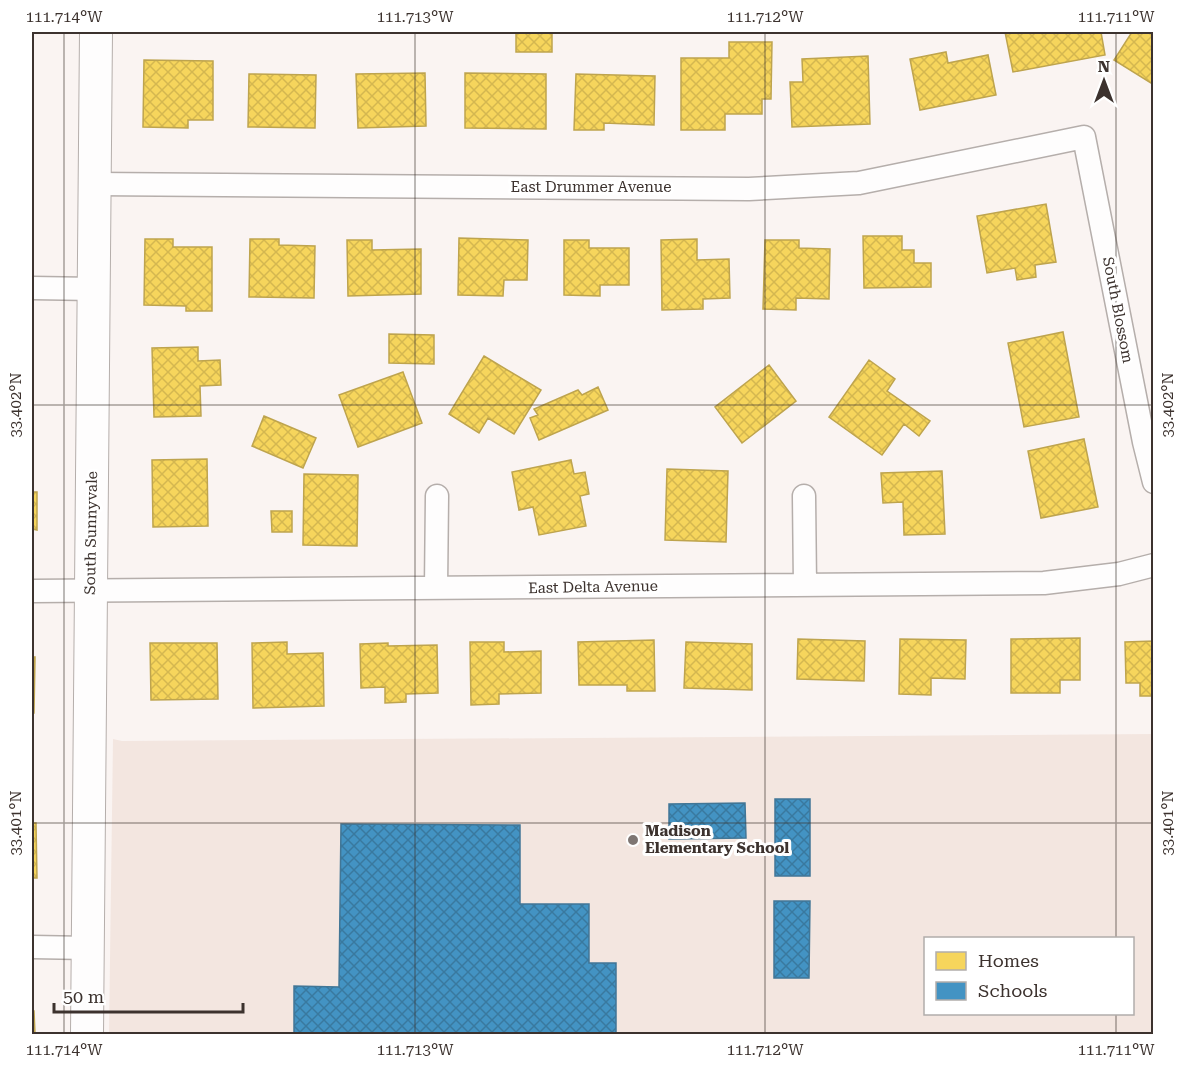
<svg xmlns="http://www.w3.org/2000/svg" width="1185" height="1066" viewBox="0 0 1185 1066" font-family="'Roboto Serif',serif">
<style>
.built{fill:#f3e6e0;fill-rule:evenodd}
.homes{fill:url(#homes-cross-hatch);stroke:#bea44e;stroke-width:1.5}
.schools{fill:url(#schools-cross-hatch);stroke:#417696;stroke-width:1.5}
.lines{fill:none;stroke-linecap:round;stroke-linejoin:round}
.street-casing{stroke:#b5aeab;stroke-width:25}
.secondary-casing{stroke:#b5aeab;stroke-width:34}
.street{stroke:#fefdfd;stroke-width:22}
.secondary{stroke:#fefdfd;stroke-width:32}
.ticks{fill:none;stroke:#3c322e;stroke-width:1.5;stroke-opacity:0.45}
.poi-dot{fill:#7e7673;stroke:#fff;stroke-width:2}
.labels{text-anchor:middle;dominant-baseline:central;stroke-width:6;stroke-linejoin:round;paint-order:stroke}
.street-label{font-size:15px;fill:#3c322e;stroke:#fff}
.poi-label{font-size:15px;font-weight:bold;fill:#3c322e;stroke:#fff;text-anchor:start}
.neatline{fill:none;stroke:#3c322e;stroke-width:2}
.ticks-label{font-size:15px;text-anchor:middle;fill:#3c322e}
</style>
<defs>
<pattern id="homes-cross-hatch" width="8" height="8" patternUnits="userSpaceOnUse" patternTransform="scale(1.5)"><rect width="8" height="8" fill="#f6d55c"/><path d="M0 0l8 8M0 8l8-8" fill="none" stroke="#d4b750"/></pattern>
<pattern id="schools-cross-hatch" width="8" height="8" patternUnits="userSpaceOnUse" patternTransform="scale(1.5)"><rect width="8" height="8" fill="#4393c3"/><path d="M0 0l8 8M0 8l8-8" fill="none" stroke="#39799f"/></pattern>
</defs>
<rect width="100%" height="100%" fill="#faf4f2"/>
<path class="built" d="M1153,734v300h-1044l4,-295 9,2zM926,938h206v76h-206z"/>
<path class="homes" d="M516,32h36v20h-36z
M1005,32h96l4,23 -92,17z
M1132,32h22v53l-40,-25z
M729,42h43l-1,57h-9v15h-37v16h-44v-72h48z
M946,52l2,11 40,-8 8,40 -76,15 -10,-51z
M868,56l2,68 -78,3 -2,-45h13l-1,-23z
M144,60l69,1v59h-25v8l-45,-1z
M425,73l1,53 -68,2 -2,-54z
M465,73l81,1v55l-81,-1z
M249,74l67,1 -1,53 -67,-1z
M576,74l79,2 -1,49 -50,-2v7h-30z
M1046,204l10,58 -21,3 1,12 -19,3 -2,-12 -28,5 -10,-57z
M863,236h39v14h12v13h17v24l-67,1z
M459,238l69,2 -1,40h-23l-1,16 -45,-1z
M145,239h28v8h39v64h-26v-5l-42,-1z
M250,239h29v6l36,1 -1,52 -65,-1z
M697,239v21l32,-1 1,39 -27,1v10l-41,1 -1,-70z
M347,240h25v10l49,-1v45l-73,2z
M564,240h25v8h40v37h-29v11l-36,-1z
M765,240h34v8l31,1 -1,50 -33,-1v12l-33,-1z
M1063,332l16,85 -55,10 -16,-84z
M389,334l45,1v29l-45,-1z
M198,347v14l22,-1 1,25 -21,1 1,30 -47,1 -2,-69z
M484,356l57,34 -27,44 -26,-16 -9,15 -30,-19z
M869,360l26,19 -8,12 43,30 -11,15 -15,-12 -22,31 -53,-38z
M769,365l27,36 -54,42 -27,-36z
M403,372l19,51 -64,24 -19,-52z
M598,387l10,23 -69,30 -9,-22 8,-3 -4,-6 44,-19 4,5z
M264,416l52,22 -13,30 -51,-22z
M1084,439l14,68 -57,11 -13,-67z
M207,459l1,67 -55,1 -1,-67z
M571,460l3,14 11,-2 4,22 -9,2 6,30 -47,9 -6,-28 -14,3 -7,-38z
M667,469l61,2 -2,71 -61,-2z
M942,471l3,63 -41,1 -1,-33 -20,1 -2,-30z
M304,474l54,1 -1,71 -54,-1z
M32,492h5v38l-5,-1z
M271,511h21v21h-20z
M1080,638v42h-20v13h-49v-54z
M798,639l67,2 -1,40 -67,-2z
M900,639l66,1 -1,39 -34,-1v17l-32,-1z
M654,640l1,51h-28v-6h-48l-1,-43z
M1154,641v55h-14v-13h-14l-1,-41z
M287,642v12l36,-1 1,53 -71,2 -1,-65z
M470,642h34v10l37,-1v42l-42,1v10l-28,1z
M686,642l66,2v46l-68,-2z
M150,643h67l1,56 -67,1z
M388,643v3l49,-1 1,48 -32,1v8l-21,1v-16l-24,1 -1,-44z
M32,657h3l-1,56h-2z
M32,823h4l1,55h-5z
M32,1011h2l1,23h-3z"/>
<path class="schools" d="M775,799h35v77h-35z
M745,803l1,35 -77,1v-35z
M341,824l179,1v79h69v59h27v71h-322v-48l45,1z
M774,901h36l-1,77h-35z"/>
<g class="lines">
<g class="street-casing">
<path id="street" d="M94,184l655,5 110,-6 225,-46 60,305 10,40
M32,288l62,1
M804,496l1,89
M436,588l1,-92
M32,591l1012,-8 75,-9 35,-9
M32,947l56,1"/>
</g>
<g class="secondary-casing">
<path id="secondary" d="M87,1034l9,-1002"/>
</g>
<use href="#street" class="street"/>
<use href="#secondary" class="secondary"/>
</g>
<path class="ticks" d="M64,32v1002M415,32v1002M765,32v1002M1116,32v906M32,405h1122M32,823h1122M1116,1014v20"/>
<circle class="poi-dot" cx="633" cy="840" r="6"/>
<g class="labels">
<g class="street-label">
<text x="591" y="187">East Drummer Avenue</text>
<text transform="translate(1118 310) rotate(79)">South Blossom</text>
<text transform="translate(91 533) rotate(-89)">South Sunnyvale</text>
<text transform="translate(593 587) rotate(-1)">East Delta Avenue</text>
</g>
<g class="poi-label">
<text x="645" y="831">Madison<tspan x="645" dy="17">Elementary School</tspan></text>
</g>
</g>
<rect width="1185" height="1066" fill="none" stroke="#ffffff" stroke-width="66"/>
<rect x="924" y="937" width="210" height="78" fill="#ffffff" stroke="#b1adab" stroke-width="1.5"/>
<rect x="936" y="952" width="30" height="18" fill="#f6d55c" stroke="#b1adab" stroke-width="1.5"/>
<text x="978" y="967" font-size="18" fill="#3c322e">Homes</text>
<rect x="936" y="982" width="30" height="18" fill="#4393c3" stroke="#b1adab" stroke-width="1.5"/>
<text x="978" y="997" font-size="18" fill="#3c322e">Schools</text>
<g transform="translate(1104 81)" stroke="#ffffff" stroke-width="4.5" paint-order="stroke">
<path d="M0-4.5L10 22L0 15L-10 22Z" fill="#3c322e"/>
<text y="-9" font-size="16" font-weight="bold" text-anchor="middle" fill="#3c322e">N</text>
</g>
<path d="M54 1003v9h189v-9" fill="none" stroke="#3c322e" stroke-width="3"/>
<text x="63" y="1003" font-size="18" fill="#3c322e" stroke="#ffffff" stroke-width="4.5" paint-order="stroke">50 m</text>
<rect x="33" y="33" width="1119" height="1000" class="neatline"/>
<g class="ticks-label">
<text x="64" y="22">111.714°W</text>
<text x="415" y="22">111.713°W</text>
<text x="765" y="22">111.712°W</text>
<text x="1116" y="22">111.711°W</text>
<text transform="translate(16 405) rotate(-90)" y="5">33.402°N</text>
<text transform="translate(1168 405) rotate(-90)" y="5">33.402°N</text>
<text transform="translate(16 823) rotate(-90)" y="5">33.401°N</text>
<text transform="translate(1168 823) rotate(-90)" y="5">33.401°N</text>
<text x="64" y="1055">111.714°W</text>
<text x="415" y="1055">111.713°W</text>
<text x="765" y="1055">111.712°W</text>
<text x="1116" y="1055">111.711°W</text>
</g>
</svg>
